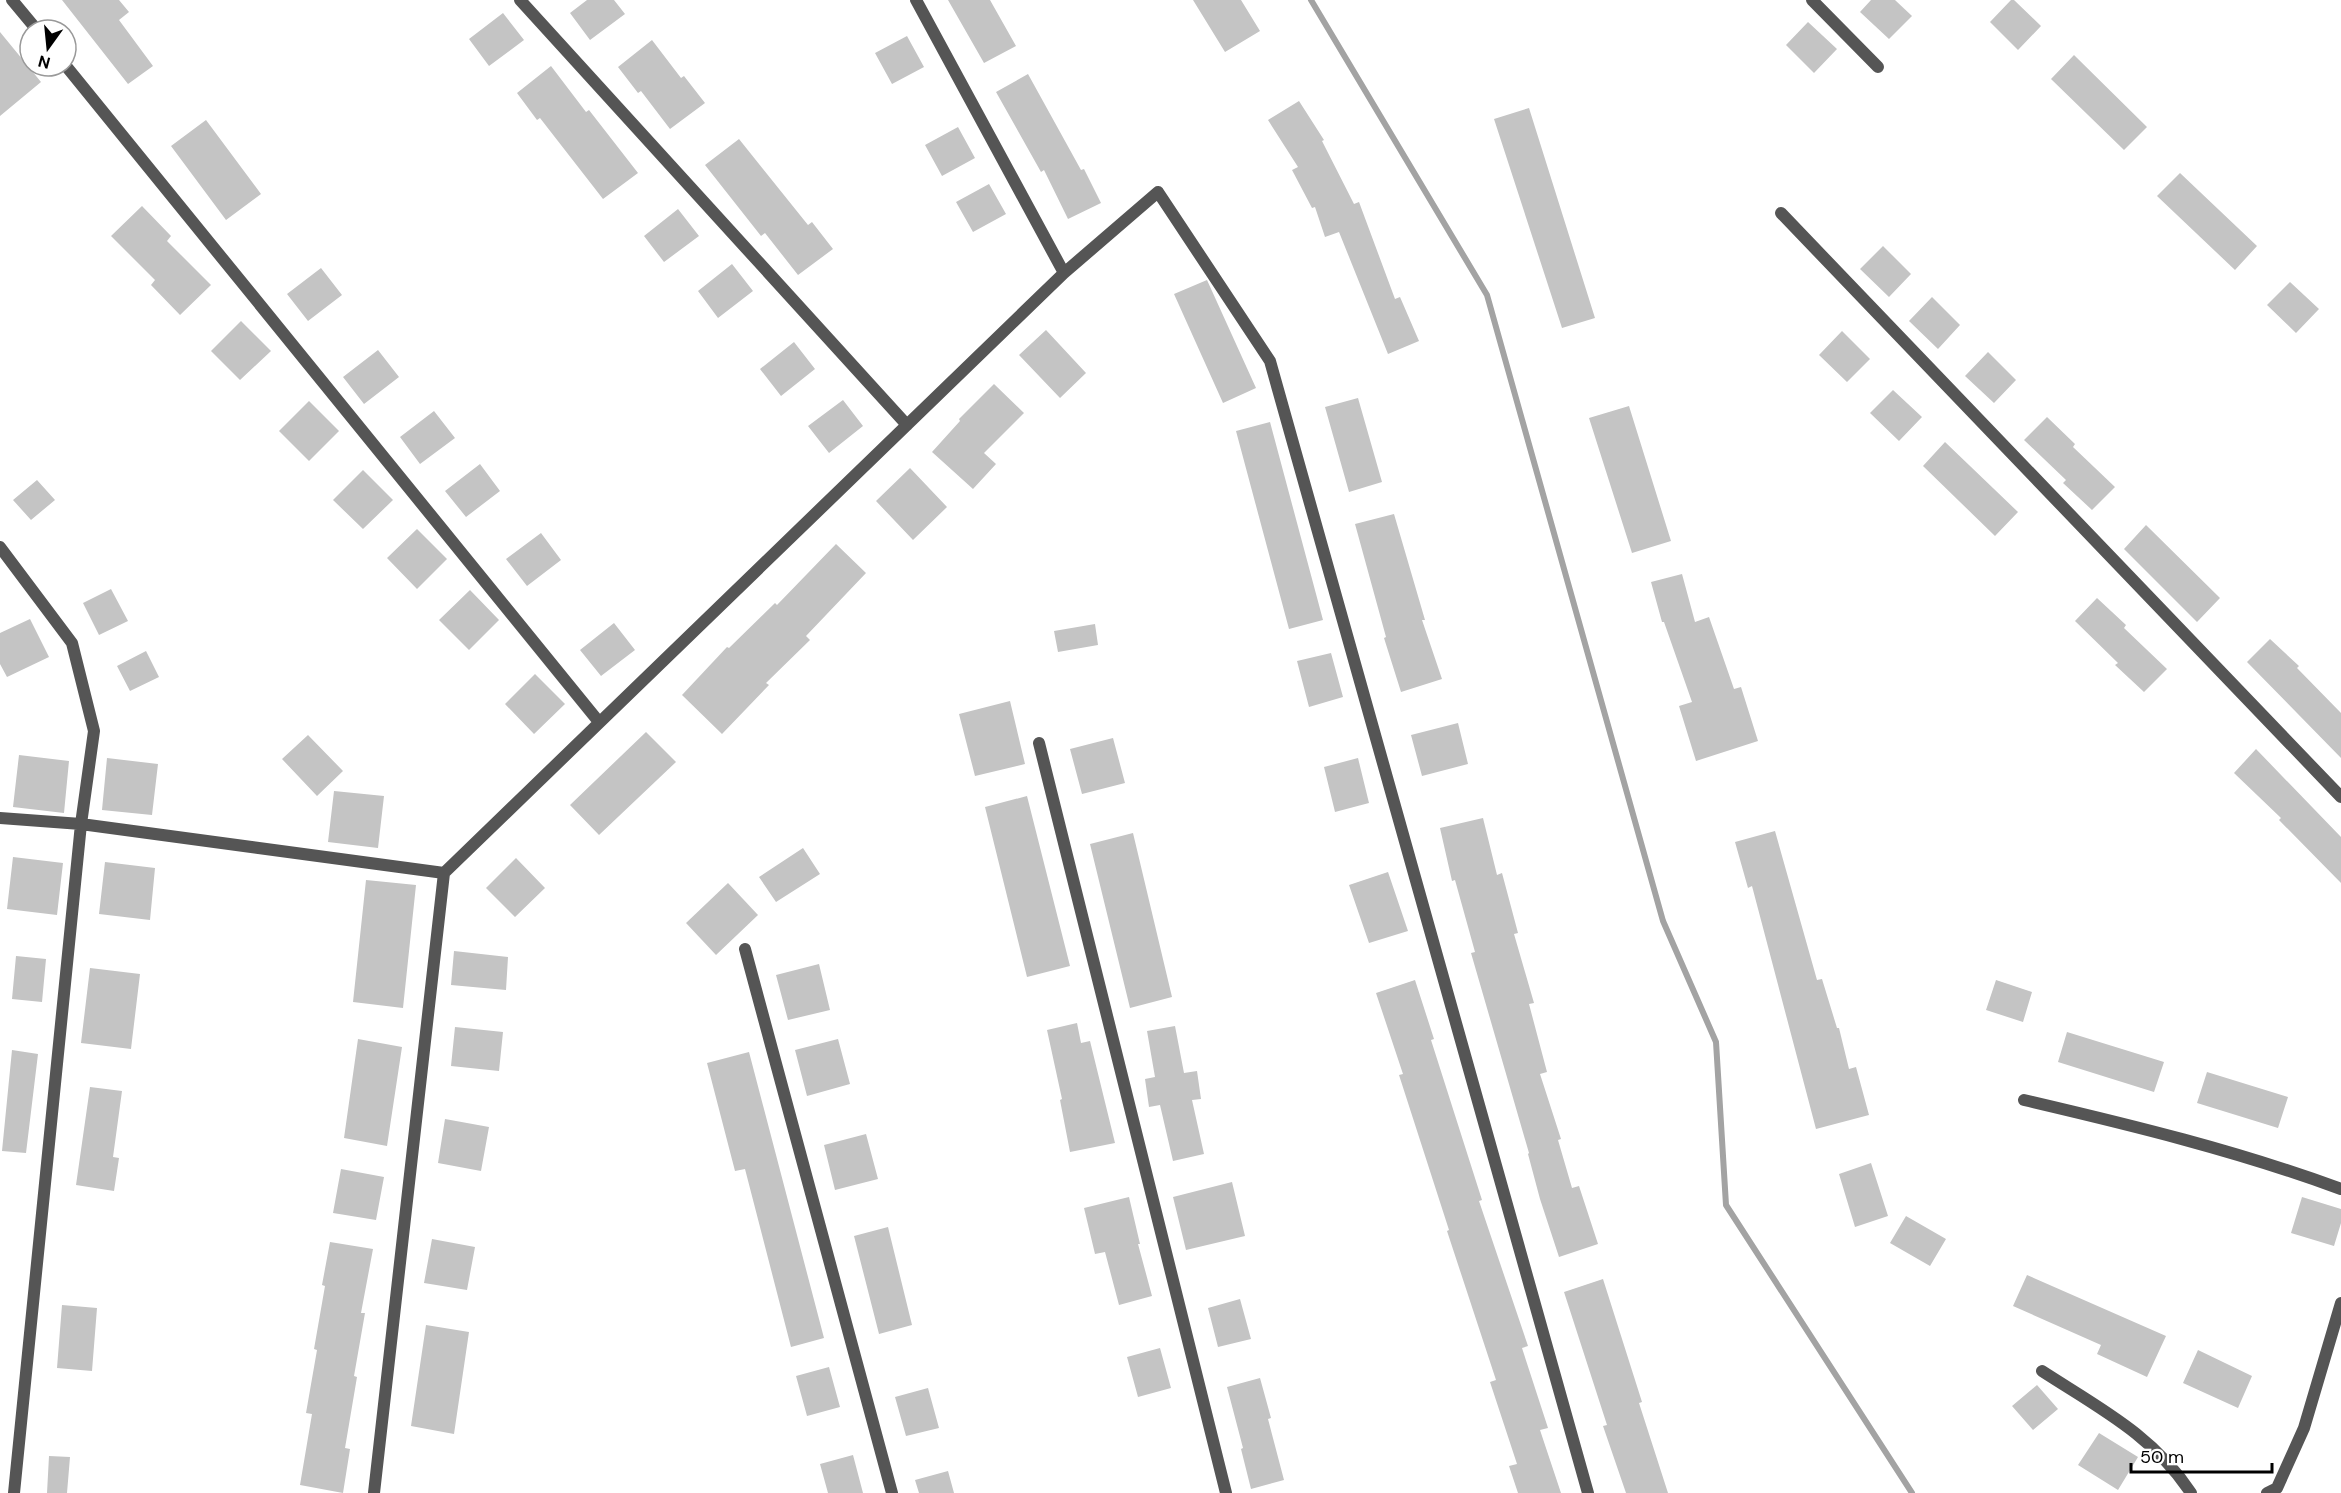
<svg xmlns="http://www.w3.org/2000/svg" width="2341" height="1493" viewBox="0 0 2341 1493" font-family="'DM Sans',sans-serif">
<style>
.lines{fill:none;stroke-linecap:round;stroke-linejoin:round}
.stream{stroke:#a3a3a3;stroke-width:6}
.building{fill:#c4c4c4}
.minor{stroke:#555;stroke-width:12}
.tertiary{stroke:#555;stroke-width:12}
</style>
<rect width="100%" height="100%" fill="#fff"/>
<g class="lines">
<path class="stream" d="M1311,0l176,295 176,626 53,121 10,163 186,288"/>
</g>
<path class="building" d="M62,0h57l10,12 -10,8 34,46 -25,18z
M587,0h27l11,14 -35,26 -20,-27z
M948,0h42l26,46 -32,17z
M1193,0h48l19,31 -35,21z
M1871,0h24l17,16 -23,23 -29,-27z
M2011,0h3l27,26 -23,24 -28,-28z
M503,13l21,27 -35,26 -20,-27z
M1808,22l29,27 -23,24 -28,-28z
M0,32l41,50 -41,34z
M907,36l17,31 -32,17 -17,-31z
M652,40l29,38 3,-2 21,27 -35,26 -29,-38 -3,2 -20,-26z
M2074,55l73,72 -23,23 -73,-71z
M551,66l35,46 3,-2 49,63 -35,26 -63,-81 -3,2 -20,-27z
M1028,74l53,96 3,-1 17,34 -33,16 -24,-49 -3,2 -45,-80z
M1299,101l25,39 -2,1 32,63 5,-2 36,97 5,-2 19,44 -31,13 -49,-122 -14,5 -10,-30 -3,1 -20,-38 6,-3 -30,-47z
M1529,108l66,210 -33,10 -68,-209z
M206,120l55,74 -35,26 -55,-74z
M958,127l17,31 -33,18 -17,-31z
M739,139l69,86 4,-3 21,27 -35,26 -33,-42 -4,3 -56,-71z
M2180,173l77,73 -22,24 -78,-74z
M989,184l17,30 -33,18 -17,-30z
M142,206l29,30 -4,5 44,44 -31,30 -29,-30 4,-5 -44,-44z
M678,209l21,27 -35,26 -20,-26z
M1883,246l28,28 -22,23 -29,-28z
M732,264l21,27 -35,27 -20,-27z
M321,268l21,27 -34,26 -21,-27z
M1207,280l49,108 -33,15 -49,-109z
M2290,282l29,27 -23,24 -29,-28z
M1932,297l28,28 -22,24 -29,-28z
M241,321l30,30 -31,29 -29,-29z
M1046,330l40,43 -26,25 -41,-43z
M1842,331l28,28 -23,23 -28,-27z
M794,342l21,27 -34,27 -21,-27z
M378,350l21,27 -35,27 -21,-27z
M1988,352l28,28 -22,23 -29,-27z
M994,384l30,29 -40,40 12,11 -23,25 -41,-37 28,-31 -1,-2z
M1893,390l29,27 -23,24 -29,-28z
M1358,398l24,84 -33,10 -24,-85z
M843,400l20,26 -34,27 -21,-27z
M309,401l30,30 -30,30 -30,-30z
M1629,406l42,135 -39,12 -43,-135z
M434,411l21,27 -35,26 -20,-27z
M2047,417l28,27 -2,3 42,40 -23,23 -29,-27 3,-3 -42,-40z
M1270,422l53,198 -34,9 -53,-198z
M1945,442l73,70 -23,24 -72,-70z
M480,464l20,27 -34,26 -21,-26z
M910,468l37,39 -34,33 -37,-39z
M363,470l30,30 -30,29 -30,-29z
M37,480l18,20 -24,20 -18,-20z
M1394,514l31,106h-3l20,59 -41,13 -17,-54 2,-1 -31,-113z
M2146,525l74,73 -23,24 -73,-73z
M417,529l30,30 -30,30 -30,-31z
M541,533l20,27 -34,26 -21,-27z
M836,544l30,29 -60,63 4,4 -44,43 3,2 -47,49 -40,-39 45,-48 2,1 46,-45 2,2z
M1682,574l13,48 14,-5 25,72 7,-2 17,54 -62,20 -17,-55 13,-4 -28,-80h-2l-11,-40z
M111,589l17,32 -29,14 -16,-32z
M470,590l29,30 -30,30 -30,-30z
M2097,598l29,27 -2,3 43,41 -23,23 -29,-27 3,-2 -43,-42z
M30,619l19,38 -42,20 -7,-13v-31z
M614,623l21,27 -34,26 -21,-26z
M1095,624l3,21 -40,7 -4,-21z
M2270,639l29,27 -2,2 44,45v45l-94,-96z
M146,651l13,26 -29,14 -13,-25z
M1331,653l12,44 -34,10 -12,-46z
M535,674l30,30 -31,30 -29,-30z
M1010,701l15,63 -50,12 -16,-62z
M1458,723l10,41 -46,12 -11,-41z
M646,732l30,30 -77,73 -29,-30z
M308,735l35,36 -26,25 -35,-37z
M1113,738l12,45 -43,11 -12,-45z
M2256,749l85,88v46l-62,-63 2,-2 -47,-45z
M19,755l50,6 -5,52 -51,-6z
M107,758l51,6 -6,51 -50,-5z
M1358,758l11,45 -34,9 -11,-45z
M334,791l50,5 -6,52 -50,-6z
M1027,796l43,170 -43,11 -42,-170z
M1483,818l14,57 5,-2 16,60 -4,1 20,69 -5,1 18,68 -7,2 21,65 -3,1 14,48 7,-2 19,58 -39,13 -19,-58 -12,-45 1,-1 -58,-200 4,-1 -20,-72 -3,1 -12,-53z
M1775,831l42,149 5,-1 15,49h2l10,41 7,-2 13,48 -53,14 -64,-243 -4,2 -13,-46z
M1133,833l39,164 -42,11 -40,-164z
M803,848l17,26 -44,28 -17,-25z
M13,857l50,6 -6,52 -50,-6z
M516,858l29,30 -30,29 -29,-29z
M105,862l50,6 -5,52 -51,-6z
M1388,872l20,59 -39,12 -20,-58z
M366,880l50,5 -13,123 -50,-6z
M728,883l30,32 -42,40 -30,-32z
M454,951l54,6 -2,33 -55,-5z
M16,956l30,3 -4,43 -30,-3z
M819,964l11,46 -42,10 -12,-45z
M90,968l50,6 -9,75 -50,-6z
M1415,980l19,59 -3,1 51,160 -3,1 49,145 -6,2 26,80 -8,2 21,63h-43l-9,-27 8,-2 -27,-82 6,-2 -49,-149 2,-1 -50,-155 4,-1 -27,-81z
M1996,980l36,12 -9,30 -37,-12z
M1077,1023l4,20 9,-2 25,102 -45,9 -10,-52 2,-1 -15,-69z
M1175,1026l9,47 13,-2 4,28 -9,1 12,54 -31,7 -13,-56 -11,2 -4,-28 10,-2 -8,-46z
M455,1027l48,5 -4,39 -48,-5z
M2067,1032l97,30 -10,30 -96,-30z
M358,1039l44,8 -15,99 -43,-8z
M838,1039l12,45 -43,12 -12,-46z
M12,1050l26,4 -12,99 -24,-2z
M749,1052l75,286 -33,9 -46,-178 -10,2 -28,-108z
M2207,1072l81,25 -10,31 -81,-25z
M90,1087l32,4 -9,66 6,1 -5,33 -38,-6z
M445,1119l44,8 -8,44 -43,-8z
M866,1134l12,45 -43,11 -11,-45z
M1871,1163l17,53 -33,11 -16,-53z
M341,1169l43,8 -8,43 -43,-7z
M1232,1182l13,54 -59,14 -13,-53z
M1129,1197l11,47h-2l14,52 -33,9 -14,-53 -10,2 -11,-46z
M2302,1197l39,12v14l-7,23 -43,-13z
M1906,1216l40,23 -16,27 -40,-23z
M888,1227l24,98 -33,9 -25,-98z
M432,1239l43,8 -8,43 -43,-7z
M330,1242l43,7 -12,64h4l-11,63 3,1 -12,71 5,1 -7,44 -43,-8 12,-71 -6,-1 11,-63 -3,-1 11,-63 -3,-1z
M2027,1275l139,61 -19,41 -50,-23 4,-9 -88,-39z
M1603,1279l39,123 -3,1 29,90h-42l-23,-67 4,-1 -43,-133z
M1240,1299l11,40 -33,8 -10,-39z
M62,1305l35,3 -5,63 -35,-3z
M426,1325l43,7 -15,102 -43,-8z
M1160,1348l11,40 -33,9 -11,-40z
M2198,1350l54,26 -14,32 -55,-25z
M829,1367l11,40 -33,9 -11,-40z
M1260,1378l11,40 -3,1 16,61 -33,9 -10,-40 2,-1 -16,-61z
M2037,1385l21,24 -25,21 -21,-24z
M928,1388l11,40 -33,8 -11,-39z
M2099,1433l39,24 -20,33 -40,-25z
M853,1455l10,38h-35l-8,-29z
M49,1456l21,1 -3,36h-20z
M948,1471l6,22h-35l-4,-13z"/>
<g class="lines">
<path class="minor" d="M12,0l25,30
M520,0l387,425
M916,0l148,273
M1812,0l66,67
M66,66l533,656
M1781,213l560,584
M0,547l72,96 22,88 -13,93 -67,669
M1039,743l187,750
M0,818l81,6 363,49
M745,949l147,544
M2024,1100c107,25 214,51 317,89
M2042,1371c57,37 111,64 149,122
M374,1493l70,-620 620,-600 94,-81 112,169 318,1132"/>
<path class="tertiary" d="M2267,1493l10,-5 27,-60 37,-125"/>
</g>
<g transform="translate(48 48) rotate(195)"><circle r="28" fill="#ffffff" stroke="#999999" stroke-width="1.5"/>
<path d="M0-4.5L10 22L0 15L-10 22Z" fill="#000000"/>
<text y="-9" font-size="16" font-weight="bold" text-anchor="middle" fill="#000000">N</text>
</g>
<path d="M2131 1463v9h141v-9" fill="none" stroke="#000000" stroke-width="3"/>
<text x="2140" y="1463" font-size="18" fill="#000000" stroke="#ffffff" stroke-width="4.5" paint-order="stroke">50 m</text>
</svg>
